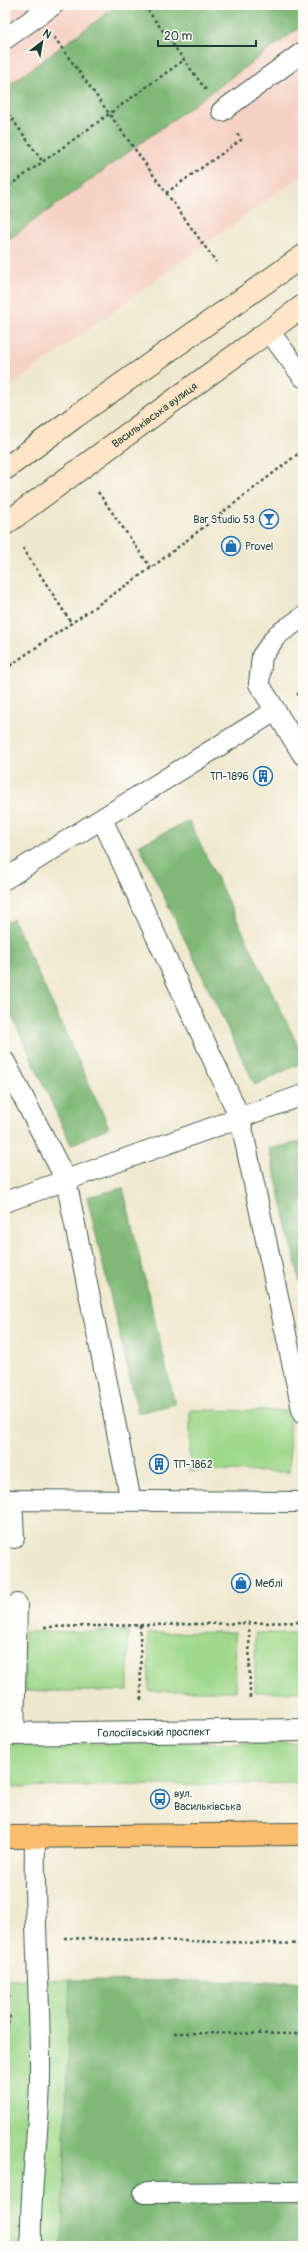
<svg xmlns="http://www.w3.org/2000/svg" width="308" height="2251" viewBox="0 0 308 2251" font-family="Pangolin,sans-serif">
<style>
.built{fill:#f6d2c4}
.green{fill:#9fd88b;stroke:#5f8a60}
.forest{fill:#7fb877;stroke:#4f7a56}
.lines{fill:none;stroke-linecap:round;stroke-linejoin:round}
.service-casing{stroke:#3e574b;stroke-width:22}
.minor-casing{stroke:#3e574b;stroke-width:24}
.secondary-casing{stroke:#3e574b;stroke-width:24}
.trunk-casing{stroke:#3e574b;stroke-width:24}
.path{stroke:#3e574b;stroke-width:2.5;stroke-dasharray:3 3;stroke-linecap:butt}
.service{stroke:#fff;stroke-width:20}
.minor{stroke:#fff;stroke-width:22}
.secondary{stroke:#fde5c5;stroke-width:22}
.trunk{stroke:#fbbe6e;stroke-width:22}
.labels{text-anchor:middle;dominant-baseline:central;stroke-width:3;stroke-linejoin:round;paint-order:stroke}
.street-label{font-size:11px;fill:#1f3d34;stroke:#fdfcf7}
.poi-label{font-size:11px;fill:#1f3d34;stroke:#fdfcf7;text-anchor:start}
</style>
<rect width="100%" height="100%" fill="#fdfcf7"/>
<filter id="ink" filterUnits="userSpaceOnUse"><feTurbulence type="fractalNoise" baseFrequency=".025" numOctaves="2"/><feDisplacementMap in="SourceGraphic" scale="8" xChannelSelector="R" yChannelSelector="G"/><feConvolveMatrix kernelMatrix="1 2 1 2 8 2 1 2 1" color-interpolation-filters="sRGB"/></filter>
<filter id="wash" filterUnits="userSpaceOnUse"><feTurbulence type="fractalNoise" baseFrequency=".012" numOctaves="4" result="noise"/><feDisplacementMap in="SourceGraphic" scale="16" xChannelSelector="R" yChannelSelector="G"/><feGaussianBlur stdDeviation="0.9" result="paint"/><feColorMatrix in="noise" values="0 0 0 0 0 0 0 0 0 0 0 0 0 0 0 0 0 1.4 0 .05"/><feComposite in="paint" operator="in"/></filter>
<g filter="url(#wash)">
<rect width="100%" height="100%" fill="#efe8ce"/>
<path class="built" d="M5,5h298v169l-298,216z"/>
<path class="green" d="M190,1410l100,1 -1,61 -99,-1z
M128,1631v60h-104v-59z
M235,1632l1,59h-87l-1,-58z
M255,1633h48v59h-48z
M303,1742v41l-298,4v-43z
M5,1979l65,1 -8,266h-57z"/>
<path class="forest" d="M118,5h185v20l-298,217v-154z
M189,821l114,235v6l-48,23 -116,-240z
M13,919l96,208 -38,18 -66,-144v-78z
M303,1141v154l-34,-146z
M123,1188l52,216 -37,9 -51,-216z
M70,1980l233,2v264h-241z"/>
</g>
<g filter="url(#ink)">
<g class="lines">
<g class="service-casing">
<path id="service" d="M5,39l48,-34
M222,111l81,-59
M269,331l34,46
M303,617l-26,18 -15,21 -3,28 44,71
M102,819l138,299 63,296
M5,879l270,-168
M5,1062l61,118 65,321
M5,1202l298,-107
M5,1500l298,2
M12,1500l2,38
M14,1734l3,-130
M144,2193l159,-1
M31,2246c-2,-56 8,-111 9,-167 1,-81 -7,-162 -5,-243"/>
</g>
<g class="minor-casing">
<g id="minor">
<path id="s1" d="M5,1734l298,-4"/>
</g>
</g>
<g class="secondary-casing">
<g id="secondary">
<path d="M5,469l70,-52 228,-161"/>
<path id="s2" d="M5,524l298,-218"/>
</g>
</g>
<g class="trunk-casing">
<path id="trunk" d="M5,1837l298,-3"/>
</g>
<path class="path" d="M144,5l62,85
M54,37l162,225
M5,109l38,53
M9,186l175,-126
M166,193l75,-53 -4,-7
M98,492l53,76
M23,548l49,76
M5,669l146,-101 152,-118
M297,695l6,-5
M249,1623l1,77
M140,1625l1,76
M44,1627l259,-5
M64,1938l239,6
M5,2003l6,-8
M174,2033l129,1
M5,2042l5,-27"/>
<use href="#service" class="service"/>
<use href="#minor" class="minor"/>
<use href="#secondary" class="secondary"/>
<use href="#trunk" class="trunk"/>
</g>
</g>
<defs>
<g id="bar-ring" transform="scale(1)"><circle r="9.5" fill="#fdfcf7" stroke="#1f6fb2" stroke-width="1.5"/><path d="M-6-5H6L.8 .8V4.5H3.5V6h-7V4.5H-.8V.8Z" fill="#1f6fb2"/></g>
<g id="shop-ring" transform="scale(1)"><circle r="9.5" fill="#fdfcf7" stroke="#1f6fb2" stroke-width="1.5"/><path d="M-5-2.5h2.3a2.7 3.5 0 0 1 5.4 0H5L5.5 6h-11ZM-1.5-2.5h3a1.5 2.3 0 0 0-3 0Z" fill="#1f6fb2"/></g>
<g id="building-ring" transform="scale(1)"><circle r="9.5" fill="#fdfcf7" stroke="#1f6fb2" stroke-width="1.5"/><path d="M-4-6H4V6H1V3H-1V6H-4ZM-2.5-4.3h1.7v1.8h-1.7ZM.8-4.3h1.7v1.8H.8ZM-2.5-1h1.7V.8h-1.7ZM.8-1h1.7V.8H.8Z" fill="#1f6fb2"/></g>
<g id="bus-ring" transform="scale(1)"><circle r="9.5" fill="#fdfcf7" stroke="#1f6fb2" stroke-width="1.5"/><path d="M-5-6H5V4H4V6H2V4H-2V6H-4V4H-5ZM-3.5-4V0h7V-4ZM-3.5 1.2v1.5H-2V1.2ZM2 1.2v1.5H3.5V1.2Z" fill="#1f6fb2"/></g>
</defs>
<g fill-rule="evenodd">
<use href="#bar-ring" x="269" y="519"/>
<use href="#shop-ring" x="231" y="546"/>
<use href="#building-ring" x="263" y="776"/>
<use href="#building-ring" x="159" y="1464"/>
<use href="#shop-ring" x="241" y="1583"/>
<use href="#bus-ring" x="160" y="1799"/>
</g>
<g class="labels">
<g class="street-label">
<text stroke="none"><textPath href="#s2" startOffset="185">Васильківська вулиця</textPath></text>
<text stroke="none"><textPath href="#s1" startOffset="149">Голосіївський проспект</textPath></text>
</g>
<g class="poi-label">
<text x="255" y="519" text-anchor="end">Bar Studio 53</text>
<text x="245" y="546">Provel</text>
<text x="249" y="776" text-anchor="end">ТП-1896</text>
<text x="173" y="1464">ТП-1862</text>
<text x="255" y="1583">Меблі</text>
<text x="174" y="1793">вул.<tspan x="174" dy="13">Васильківська</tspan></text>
</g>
</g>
<rect width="308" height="2251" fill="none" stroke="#fdfcf7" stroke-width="20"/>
<g transform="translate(42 42) rotate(31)" stroke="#fdfcf7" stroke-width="3" paint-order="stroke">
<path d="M0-3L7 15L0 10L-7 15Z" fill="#1f3d34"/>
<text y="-6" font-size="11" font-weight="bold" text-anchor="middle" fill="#1f3d34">N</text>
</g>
<path d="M158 40v6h98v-6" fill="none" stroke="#1f3d34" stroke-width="2"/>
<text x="164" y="40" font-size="12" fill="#1f3d34" stroke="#fdfcf7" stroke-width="3" paint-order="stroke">20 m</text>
</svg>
